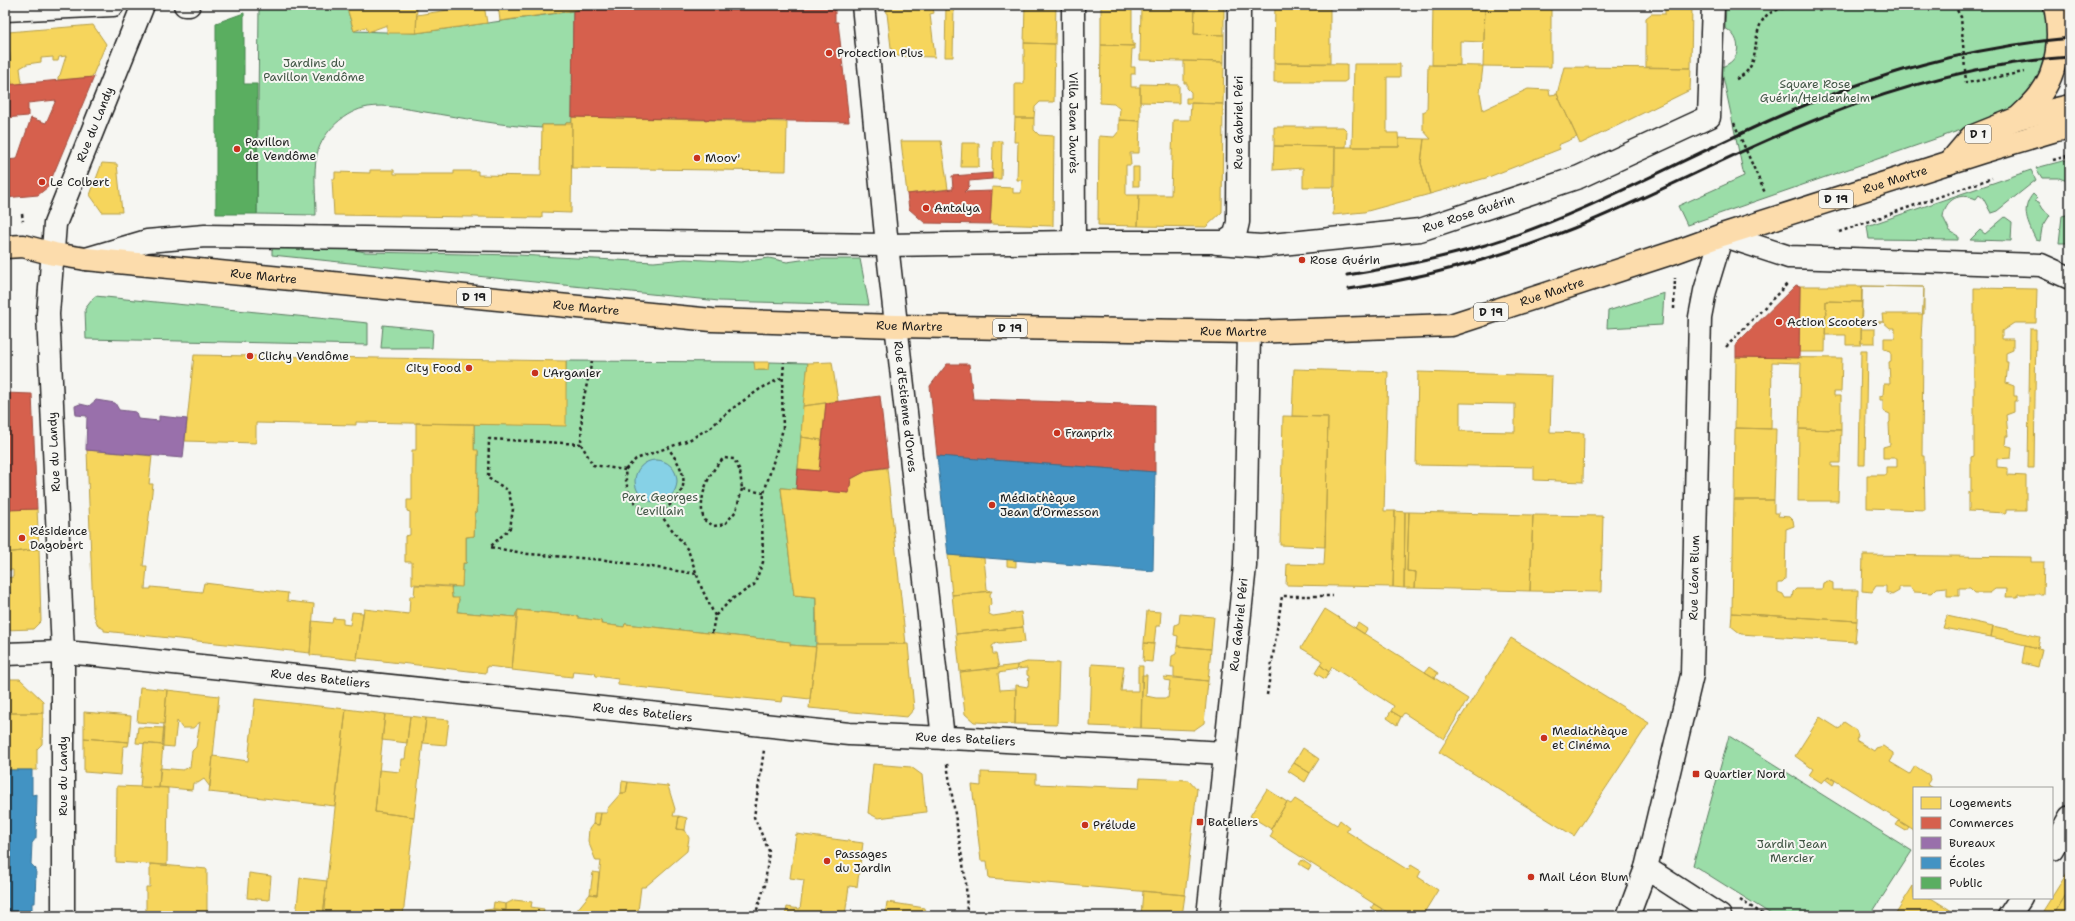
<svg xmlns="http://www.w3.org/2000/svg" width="2075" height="921" viewBox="0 0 2075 921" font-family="'Shantell Sans',sans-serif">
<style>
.green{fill:#9bdda8;stroke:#5c7c62}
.water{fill:#86d1e6;stroke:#5c8995}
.homes{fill:#f6d55c;stroke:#b59e49;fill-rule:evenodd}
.shops{fill:#d6604d;stroke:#9e4c3e}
.offices{fill:#9970ab;stroke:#745780}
.schools{fill:#4393c3;stroke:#376f91}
.public{fill:#5aae61;stroke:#47824c}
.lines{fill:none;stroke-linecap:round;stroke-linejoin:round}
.minor-casing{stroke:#1c1c1c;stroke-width:25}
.major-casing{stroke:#1c1c1c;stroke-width:25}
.path{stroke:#1c1c1c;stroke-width:2.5;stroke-dasharray:3 3;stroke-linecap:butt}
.minor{stroke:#f6f6f2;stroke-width:22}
.major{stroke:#fcdcac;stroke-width:22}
.rail{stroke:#1c1c1c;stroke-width:3}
.poi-dot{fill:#c8321e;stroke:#f6f6f2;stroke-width:1.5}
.labels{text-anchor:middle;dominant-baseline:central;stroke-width:4;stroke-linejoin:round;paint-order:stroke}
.shield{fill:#f6f6f2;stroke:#5d5d5c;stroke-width:1}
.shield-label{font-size:11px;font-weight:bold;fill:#1c1c1c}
.poi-label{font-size:12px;fill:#1c1c1c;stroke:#f6f6f2;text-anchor:start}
.park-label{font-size:12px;fill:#425646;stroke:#f6f6f2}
.street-label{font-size:12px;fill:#1c1c1c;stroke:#f6f6f2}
</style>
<rect width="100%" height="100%" fill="#f6f6f2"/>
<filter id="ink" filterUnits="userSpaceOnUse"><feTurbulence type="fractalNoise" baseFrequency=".025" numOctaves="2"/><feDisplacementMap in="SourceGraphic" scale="8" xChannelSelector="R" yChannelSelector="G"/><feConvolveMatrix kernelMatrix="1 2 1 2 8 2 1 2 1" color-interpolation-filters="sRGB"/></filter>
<g filter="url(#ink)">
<path class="green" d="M271,5h75l8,26 62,2 157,-22 -1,112h-6v2h-24v3c-39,-2 -78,-10 -117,-16 -19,-3 -38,-8 -57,-5 -23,4 -45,24 -51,47 -4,19 -1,42 -1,61l-59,-1 2,-206z
M1726,5h322l3,13 -8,58 -29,33 -27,12 -300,104 -9,-19 66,-30 -23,-109c21,-6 22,-29 4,-39z
M2070,159v23l-11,-4h-17l-6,-10z
M2031,170l5,10 -39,31 -6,2 -8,-15 -4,-3 -3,4c-16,-7 -31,0 -33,18l7,14 8,5v4l-89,-1 -2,-13z
M2033,194l4,4 -2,3 4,1 4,7 7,6 -8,13 -2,13 -4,-1c-8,-16 -16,-31 -3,-46z
M2070,214v29h-11l3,-27z
M2005,217l7,5 -1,19 -41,-1 10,-10 5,4z
M272,246l67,1 26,5 153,3 136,7 31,-3 56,3 28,-4 18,4 21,-3h52l9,46 -150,-4 -447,-46z
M1664,293l-2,32 -55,3 1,-17z
M95,296l273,27v22l-282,-6 -1,-30z
M383,325l50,5 -1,18h-51z
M566,361l188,1 2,8h11l2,-8 39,1 -12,126 -15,-1 13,107 22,2v50l-26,-2 -1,-3 -164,-18 -1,3 -23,-3v-3l-23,-3v-2l-60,-6 -3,7 -58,-5 2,-13 -7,-1 -1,-11 11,-1 1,-23h3v-26l8,-1 1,-23 2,-1 1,-61 -4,-1v-26l91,1z
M1729,736l183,115 -42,65h-96l-81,-51z"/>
<path class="water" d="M635 481a21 21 0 1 1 42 0a21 21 0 1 1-42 0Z"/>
<path class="homes" d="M346,5h71l-1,28h-29v-8l-19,7 -2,-5 -12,4z
M479,5h5l3,18 -71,10 1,-18z
M498,5h114l-112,16z
M886,5h36l1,4 10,-1 1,5 -4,1 5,43 -43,-1z
M946,5h8l-1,52h-8z
M1025,5h31l-1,39 -31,-1z
M1101,5h31v39h3v2l-34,-1z
M1141,5h54l-1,29 30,1v27l-84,-2z
M1195,5h29v30l-30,-1z
M1275,5h55v58h-56z
M1433,5h52l-1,37 -24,-1v24h-28z
M1485,5h66v62l-68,-1z
M1665,5h27l-1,63 -45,-1v-49l5,-4h14z
M93,25l13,19 -14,33 -34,3v-3l2,-2 6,-19 -7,1 -1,4h-5v-4l-12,1v4l-14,2 -7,4 2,16 -10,1 -4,-53z
M5,32h3l4,53h-7z
M1024,43l31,1 -1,58h-14l-5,5 -1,11h-19v-34h9z
M1101,45l34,1v3h-3l-1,18h4v7h-4v13h9v34l-21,-1 1,-11 -6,-5 -14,-1z
M1184,61l40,1 -1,42 -37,-1v-5h5v-6l-4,-4v-5h-3z
M1274,63l73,1v16l-3,2h-70z
M1354,64h46v13h-13v56h11l1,14h-47z
M1428,65l55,1 -3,27 3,17 45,-21 21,1 1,5 7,-1 20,43 -19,8 2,4 -74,29 -56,16 -9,-31 3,-24h7l-8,-9v-18l4,-2z
M1564,67l127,1 -1,22 -110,54 -23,-50z
M1140,84l39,1v18l-39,-1z
M1191,103l32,1 -1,108 -16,15 -68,-1 1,-31h32l2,-75h17z
M572,117l215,5 -1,49 -214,-3z
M1015,118h19v12l5,5 15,1 -1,90 -63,-2 2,-37 21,1v5h8l1,-13h-5l1,-38h-4z
M1119,120l21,1 -1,32h-9l1,12h-5v30h13l-1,31 -40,-1 1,-89 15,1 5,-6z
M566,123h6l-1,90 -29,-1v6l-208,-3 -2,-36h3v-7l35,1v-3h24v4h60v-3h24v4l63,1 1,-51h24z
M1274,127h69l4,4 -1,16 -72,-1z
M1399,138l25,1 -3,24 9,31 -66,18 -31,3 2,-68h64z
M901,141h40l7,48 -41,5z
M993,141h9l-1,38h-9z
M962,143h17v24h-18z
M1274,146l61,1v40h-32v-19l-30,2z
M102,163l15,1 5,48h-20l-12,-17z
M1133,167h6v19h-6z
M1800,286h62v16l-36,-1 -1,51h-26z
M1862,286l62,1 -3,51 2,1 -1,117h2l1,54 -58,-2v-33h19v-8h11v-9h-14v-11l7,-2 -1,-22 1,-1v-8l-7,-3v-11h-3v-4l3,-1 1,-11h6l-1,-22 2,-1v-10l-7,-2v-11h11v-10h-5l-7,-6h-22z
M1862,286l62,1v27h-42l1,8h-22z
M1974,288l63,1 -1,34h-22l-12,8v8h11v11l-7,3v9h2l-2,21 8,3v10h3v5h-3v11l-8,3 2,21h-2l-1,9 7,2 -1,11 -14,1v8l11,1v7l18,1v34h-20v3l-37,-2v-19h2v-35l3,-1z
M1826,301l36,1 -1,43h-15v-10h-21z
M1861,329h14v14h-14z
M2030,329h6l-2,139h-6z
M1861,350h6l-2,115h-6z
M194,355l372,6v65l-210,-4v3l-100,-2v20l-71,-2z
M1736,357l106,1 -1,34h-7v4h7v34l-42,-1 2,-66 -29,-1 -1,67 -36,-1z
M754,362h15l-1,8h-13z
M832,362l6,39 -35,5 5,-43z
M1294,369l94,3 -4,139h11l-2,76 -107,-2 1,-21 37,1 1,-18 3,-130 -36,-1z
M1418,372l134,4 -2,56 34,1 -1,49 -49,-2v-13l-118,-2zM1460,403l55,1v28l-55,-1z
M826,403l-4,37 -21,-3 2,-31z
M1283,416l45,1 -3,130 -45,-2z
M416,423l58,1v26h4l-1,62 -2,1 -1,23 -8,1v26h-3l-1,24 -50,-3v-22h-7v-26l5,-1v-23l-3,-1v-11h5v-50h4z
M1735,428l41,1 -2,71h-40z
M1799,429l42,1 -1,33h-8v4h7l-1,34h-40z
M801,437l21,3 -3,31 -21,-2z
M87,450l65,6 -3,28h4l-10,82h4l-2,23h6v-2l51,5 2,-9 84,10 -1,8 27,3 -4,49 -206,-22v-2l-6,-3 -5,-13z
M887,468l19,176h-89l-1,-47 -22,-2 -13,-107 68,5 2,-14 17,-9z
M1734,500h40v13h5l-1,3 12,1 3,3 1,6 -8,3 -1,51 -3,3h-4v9l5,2 2,4h7l1,-6 3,-3h26l1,-6 5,-2 5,2v7h25l-1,31 -125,-8z
M37,509l2,40 -34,4v-43z
M1395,511l10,1 -1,76 -11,-1z
M1405,512h4l-2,59 9,1 -1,16h-11z
M1409,512l124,3 -3,76 -115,-3 1,-16 -9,-1z
M1533,515l70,1 -2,76 -71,-1z
M39,549l2,72 -8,8 -28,1v-35h5v-3h-5v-14l8,-1v-7h-8v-17z
M948,555l36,3 3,31 3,2 -38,4z
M1863,555l168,2v5h13l-1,32h-25v3h-12l1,-8h-12l-5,4h-15l-5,-5h-11v8h-12v-9l-10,1 -5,5 -18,-1 -4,-5h-11v4l-7,4 -6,-3v-6h-10l-4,6 -10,-1z
M1007,559l9,1v7l-9,-1z
M415,585l36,2 1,11h7l-2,14 58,5 1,-4 1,-1 -5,57 -25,-3 -1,7 -129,-15 7,-49 45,5 1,-18h4z
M992,591l-2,3 1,11 -3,1 1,8 4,2 28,-4 2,15 -67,7 -4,-39z
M1325,609l143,90 -24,40 -40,-26 -3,4 -10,-6 3,-5 -62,-39 -3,5 -9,-7 3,-4 -22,-13z
M518,610l60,6v2l23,3v3l23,3 1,-3 165,18v3l26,2 -6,52 -27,-3 -1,6 -164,-17v-6l-22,-3 -1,-3 -22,-2 -1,6 -60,-7z
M1147,611l14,1 -1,14h-4l-2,18 -10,-1z
M352,612l11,1 -6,47 -47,-5 2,-34 20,2 1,-5 10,1v5l7,1z
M1732,613l125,8 -2,21 -114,-8 -10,-8z
M1180,614l34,3 -3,32 -34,-3 1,-10 -4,-1 1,-10 4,-2z
M1947,616l46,10 -2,11 -48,-9z
M1358,623l9,6 -3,5 -9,-6z
M1993,626l47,11 -2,11 -47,-11z
M1023,627l2,15 -26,2 -3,-1 -4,3 1,8h3l3,14 -39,4 -4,-38z
M1511,638l138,85 -75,113 -135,-84z
M1144,643l10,1 -2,18 -9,-1z
M816,644h92l6,65 -7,8 -98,-9z
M2025,645l17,4 -4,18 -16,-4z
M1177,646l34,3 -3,32 -34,-4v-10h-3l1,-11 4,-2z
M1027,662l32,1 -2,62 -42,-1 1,-39 12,2 1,-11 -2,-1v-7l-10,1v-4z
M1092,664l32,2 -3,25h17v-25h5l-2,62 -51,-2z
M1017,665v5l-19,3 2,17 16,-1 -1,35 -41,-2 -9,-8 -5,-42z
M1320,665l9,7 -4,7 -10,-6z
M1429,667l9,6 -3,5 -10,-6z
M1142,675h5l-1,21 10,2h12l2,-17 -6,-1v-3l44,4 -4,42 -10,7 -53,-2z
M5,679h15l23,22v12h-38z
M140,687l27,3 -3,34 -27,-2z
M167,690l52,6 -9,91 -6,-8 -6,4h-5l-1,7 -33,-3 1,-19 23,2 7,-3 2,-16 4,-4 4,-25 -7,6h-11l-5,-7 -3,26 -12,-1z
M255,699l91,10 -11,97 -126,-14 4,-36 35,5z
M346,709l39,5 -10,98 39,5 -11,99h-80z
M1391,711l10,6 -4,8 -10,-7z
M84,712l47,4 -2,26 -45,-4z
M5,713h38l-1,31 -5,5v21h-32z
M385,714l25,2 -3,27 -25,-3z
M410,716l16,2 -12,99 -39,-5 4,-42 21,2 1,-13h4z
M1820,717l19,12 5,-7 12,8 2,6 -2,4 18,11 2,-3 7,-2 10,7v4l-3,5 20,12 5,-8 14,9 1,5 -3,4 6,4h-19v42l-86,-54 -6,7 -13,-8 4,-6 -18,-13z
M426,718l23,2 -3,25 -23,-2z
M138,727l26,1 -1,17 -27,-2z
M84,738l45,4 -1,4h-5l-2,29 -37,-3z
M144,743l19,2 -4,43 -19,-1z
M1303,748l16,11 -9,14 -16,-10z
M1294,763l16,10 -5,9 -17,-11z
M873,764l38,3 11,8 4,37 -48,6 -10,-5z
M981,772l55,2v10l103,4 1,-10 49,2 8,9 -12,106 -196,-17 -2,-17h-6l-9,-76 9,1z
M1828,776l7,5 -2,4 -8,-6z
M622,781l6,1 -2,11h-5z
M628,782l40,4 7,23 -2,7h6l-2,13 8,1 4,8 -2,13 -42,36h-4l-3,24 4,1 1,4h-71l18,-22 7,1 4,-34h-5l-8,-20 1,-12 4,-5 6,1 2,-12h6v-4l14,-16h5z
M117,786l51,2 -1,77 -51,-3z
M1267,789l20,13 -16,27 -21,-13z
M1295,799l42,26 3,-5 9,7 -3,4 62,39 3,-5 10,6 -3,6 20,13 -16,26h-29l-123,-79 3,-6 -2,-2 16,-27 4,2z
M594,813h7l-2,12 -6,-1z
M679,816l8,2 -2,12 -8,-1z
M1899,821l10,6 -3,4 -10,-6z
M796,834l67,9 -6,44 -8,-1 -4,30h-60l2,-9 13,2 4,-29 -14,-2z
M1302,860l9,6 -2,4 -10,-6z
M150,864l57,5v47h-61v-29h4z
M2069,870l1,18 -17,28h-2l-8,-5z
M593,872l6,1 -2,22 -7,-1z
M249,873l22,3 -2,24 -22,-2z
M300,878l27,3 -4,35h-27z
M1913,886l1,12h17l29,18h-66z
M2070,888v28h-17z
M1143,891l42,4 -3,21h-41z
M514,900l18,2 -1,5 13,2 -1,6 8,1h-83v-3l25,-4 13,1v-6z
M494,902l12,2v6l-13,-1z
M887,902l38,6 1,8h-41z
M1374,904l8,5 -2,5 -9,-6z
M457,912l11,1v3h-12z"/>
<path class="shops" d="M612,5h223v17h3l11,100 -277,-5 1,-106z
M94,77l-46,110 -10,8 -33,3v-38l12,-1 14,-41 15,5 10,-23 -28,3v13l-23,2v-33z
M992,173v6l-23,2v6l-5,5 28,-1 -2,33 -65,-1 -16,-14 -2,-15 46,-5 -1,-13z
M1796,285l4,1 -1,72 -63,-1v-13z
M947,364h22l4,35 182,6v67l-218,-16 -7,-70z
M5,393l27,1 5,115 -32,1z
M880,396l8,71 -20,3 -17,9 -2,14 -53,-4 2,-20 21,2 7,-68z"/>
<path class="offices" d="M96,400l19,3 4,7 17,2 2,7 21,2v-5l28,3 -4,39 -97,-8 1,-34 -11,-1 -1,-9 5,-2 9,2z"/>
<path class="schools" d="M937,456l218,16 -2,99 -205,-16z
M5,770h27v25l5,-1 -1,44 -4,5 -1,21 5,5 -1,34h-3v13h-27z"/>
<path class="public" d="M244,13v71h13v130h-41v-191z"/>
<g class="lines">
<g class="minor-casing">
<g id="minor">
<path d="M185,5h4"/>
<path id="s1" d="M863,5l24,240 56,493"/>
<path id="s2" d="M1073,5l1,237"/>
<path d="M5,10l108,-5"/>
<path id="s3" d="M1217,243l44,3 159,-16 159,-53 130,-60 4,-112"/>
<path id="s4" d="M86,259l61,-18 58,-5 682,9 187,-3h151l10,-7 3,-13 1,-217"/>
<path id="s5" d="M5,654l58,-2 24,2 762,80 122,5 254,14"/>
<path d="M2052,849l18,-32"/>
<path d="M1646,868l74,48"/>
<path id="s6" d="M63,916v-264l-15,-338 7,-90 88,-219"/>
<path id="s7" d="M1208,916l37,-350 4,-234"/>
<path id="s8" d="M1628,916l18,-48 46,-193 8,-358 5,-26 17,-56 67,22 252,8 29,13"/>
<path d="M2009,916l12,-18"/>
</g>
</g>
<g class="major-casing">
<g id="major">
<path d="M2018,118c7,-7 15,-14 21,-22 20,-25 22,-61 16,-91"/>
<path d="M1949,163l22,-26 47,-19 52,-12"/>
<path id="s9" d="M5,247l18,-1 31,8 32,5 626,61 184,6 353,6 202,-7 224,-73 47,-17 260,-83 74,-22 14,-2"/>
</g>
</g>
<path class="path" d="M1954,5l7,12 5,66 58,-11
M1736,79c30,-14 11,-44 31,-64 6,-5 19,-7 26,-10
M1734,123l31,70 -1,1
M2053,160l14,-4
M22,214l1,7
M1839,232l153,-54
M1674,309l1,-31
M1726,347l62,-64
M592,361l-10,45 -1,38 12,21 32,5
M581,444l-92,-5 -1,39 20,12 5,19 -3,19 -20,19 38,7 78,6 91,14
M742,489l-6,22 -11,13 -11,2 -10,-6c-7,-20 4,-48 20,-62l10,1 6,12 2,18 22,4
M659,513c32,-21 30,-37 9,-65
M715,616l-13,-27 -14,-39 -29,-37c-27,-6 -32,-16 -34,-43l11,-11 53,-19 22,-13 18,-16 31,-22 23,-12
M712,633l3,-17 17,-17 22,-14 9,-23 -1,-44 2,-25 19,-64 -1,-40 2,-27
M1267,695l15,-99h51
M947,764l19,119 1,33
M1740,900l26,16
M755,916l10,-31 4,-34 -15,-34 10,-67"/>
<use href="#minor" class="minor"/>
<use href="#major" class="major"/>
<path class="rail" d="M1347,275c45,-7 91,-16 135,-29 105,-31 200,-88 300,-131 96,-42 183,-67 288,-77
M1349,289c76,-11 153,-32 225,-61 72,-29 141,-66 212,-96 90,-39 186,-69 284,-75"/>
</g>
</g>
<g class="poi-dot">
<circle cx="829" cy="53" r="4"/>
<circle cx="237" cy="149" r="4"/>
<circle cx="697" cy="158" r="4"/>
<circle cx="42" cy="182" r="4"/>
<circle cx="926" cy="208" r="4"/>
<circle cx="1302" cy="260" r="4"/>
<circle cx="1779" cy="322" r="4"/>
<circle cx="250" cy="356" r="4"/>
<circle cx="469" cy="368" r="4"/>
<circle cx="535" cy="373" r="4"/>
<circle cx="1057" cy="433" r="4"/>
<circle cx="992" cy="505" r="4"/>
<circle cx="22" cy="538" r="4"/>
<circle cx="1544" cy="738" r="4"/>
<rect x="1692" y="770" width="8" height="8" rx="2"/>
<rect x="1196" y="818" width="8" height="8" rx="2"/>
<circle cx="1085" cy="825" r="4"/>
<circle cx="827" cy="861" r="4"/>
<circle cx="1531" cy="877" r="4"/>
</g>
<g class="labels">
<g class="shield">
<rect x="1965" y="125" width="26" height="18" rx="3"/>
<rect x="1819" y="190" width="34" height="18" rx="3"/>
<rect x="457" y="288" width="34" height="18" rx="3"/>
<rect x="1474" y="303" width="34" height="18" rx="3"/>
<rect x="993" y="319" width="34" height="18" rx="3"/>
</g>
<g class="shield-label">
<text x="1978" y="134">D 1</text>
<text x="1836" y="199">D 19</text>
<text x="474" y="297">D 19</text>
<text x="1491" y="312">D 19</text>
<text x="1010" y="328">D 19</text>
</g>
<g class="poi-label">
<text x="837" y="53">Protection Plus</text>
<text x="245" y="142">Pavillon<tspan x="245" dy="14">de Vendôme</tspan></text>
<text x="705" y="158">Moov'</text>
<text x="50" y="182">Le Colbert</text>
<text x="934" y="208">Antalya</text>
<text x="1310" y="260">Rose Guérin</text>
<text x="1787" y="322">Action Scooters</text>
<text x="258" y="356">Clichy Vendôme</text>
<text x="461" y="368" text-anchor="end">City Food</text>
<text x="543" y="373">L'Arganier</text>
<text x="1065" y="433">Franprix</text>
<text x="1000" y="498">Médiathèque<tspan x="1000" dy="14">Jean d’Ormesson</tspan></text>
<text x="30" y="531">Résidence<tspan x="30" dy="14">Dagobert</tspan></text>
<text x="1552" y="731">Mediathèque<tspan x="1552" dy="14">et Cinéma</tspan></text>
<text x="1704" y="774">Quartier Nord</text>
<text x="1208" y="822">Bateliers</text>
<text x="1093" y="825">Prélude</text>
<text x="835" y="854">Passages<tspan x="835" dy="14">du Jardin</tspan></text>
<text x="1539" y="877">Mail Léon Blum</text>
</g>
<g class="park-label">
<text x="314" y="63">Jardins du<tspan x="314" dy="14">Pavillon Vendôme</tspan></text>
<text x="1815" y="84">Square Rose<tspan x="1815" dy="14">Guérin/Heidenheim</tspan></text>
<text x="660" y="497">Parc Georges<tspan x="660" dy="14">Levillain</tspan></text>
<text x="1792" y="844">Jardin Jean<tspan x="1792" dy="14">Mercier</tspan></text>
</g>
<g class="street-label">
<text stroke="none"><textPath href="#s4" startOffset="1267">Rue Gabriel Péri</textPath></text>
<text stroke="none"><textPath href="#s2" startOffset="118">Villa Jean Jaurès</textPath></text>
<text stroke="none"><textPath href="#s6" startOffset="800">Rue du Landy</textPath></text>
<text stroke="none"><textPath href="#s9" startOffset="1918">Rue Martre</textPath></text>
<text stroke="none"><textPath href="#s3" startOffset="255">Rue Rose Guérin</textPath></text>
<text stroke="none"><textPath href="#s9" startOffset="261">Rue Martre</textPath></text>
<text stroke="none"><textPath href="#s9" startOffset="1557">Rue Martre</textPath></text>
<text stroke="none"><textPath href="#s9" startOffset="585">Rue Martre</textPath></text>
<text stroke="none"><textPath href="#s9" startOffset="909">Rue Martre</textPath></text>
<text stroke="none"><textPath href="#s9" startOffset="1233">Rue Martre</textPath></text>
<text stroke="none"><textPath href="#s1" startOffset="404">Rue d'Estienne d'Orves</textPath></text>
<text transform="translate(54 452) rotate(-93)">Rue du Landy</text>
<text stroke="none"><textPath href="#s8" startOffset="347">Rue Léon Blum</textPath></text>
<text stroke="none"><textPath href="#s7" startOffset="293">Rue Gabriel Péri</textPath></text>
<text stroke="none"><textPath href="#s5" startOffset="317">Rue des Bateliers</textPath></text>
<text stroke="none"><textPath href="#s5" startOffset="641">Rue des Bateliers</textPath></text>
<text stroke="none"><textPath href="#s5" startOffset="965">Rue des Bateliers</textPath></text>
<text transform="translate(63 776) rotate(-90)">Rue du Landy</text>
</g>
</g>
<rect width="2075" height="921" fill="none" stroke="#f6f6f2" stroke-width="20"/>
<rect x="10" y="10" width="2055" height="901" fill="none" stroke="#1c1c1c" stroke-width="1.5" filter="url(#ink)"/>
<rect x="1913" y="787" width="140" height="112" fill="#f6f6f2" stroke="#9f9f9c"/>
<rect x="1921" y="797" width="20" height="12" fill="#f6d55c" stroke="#9f9f9c"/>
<text x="1949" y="807" font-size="12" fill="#1c1c1c">Logements</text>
<rect x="1921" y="817" width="20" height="12" fill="#d6604d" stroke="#9f9f9c"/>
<text x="1949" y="827" font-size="12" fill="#1c1c1c">Commerces</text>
<rect x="1921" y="837" width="20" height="12" fill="#9970ab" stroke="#9f9f9c"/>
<text x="1949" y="847" font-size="12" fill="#1c1c1c">Bureaux</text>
<rect x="1921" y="857" width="20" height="12" fill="#4393c3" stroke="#9f9f9c"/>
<text x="1949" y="867" font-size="12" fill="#1c1c1c">Écoles</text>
<rect x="1921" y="877" width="20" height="12" fill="#5aae61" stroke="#9f9f9c"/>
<text x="1949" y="887" font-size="12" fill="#1c1c1c">Public</text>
</svg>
